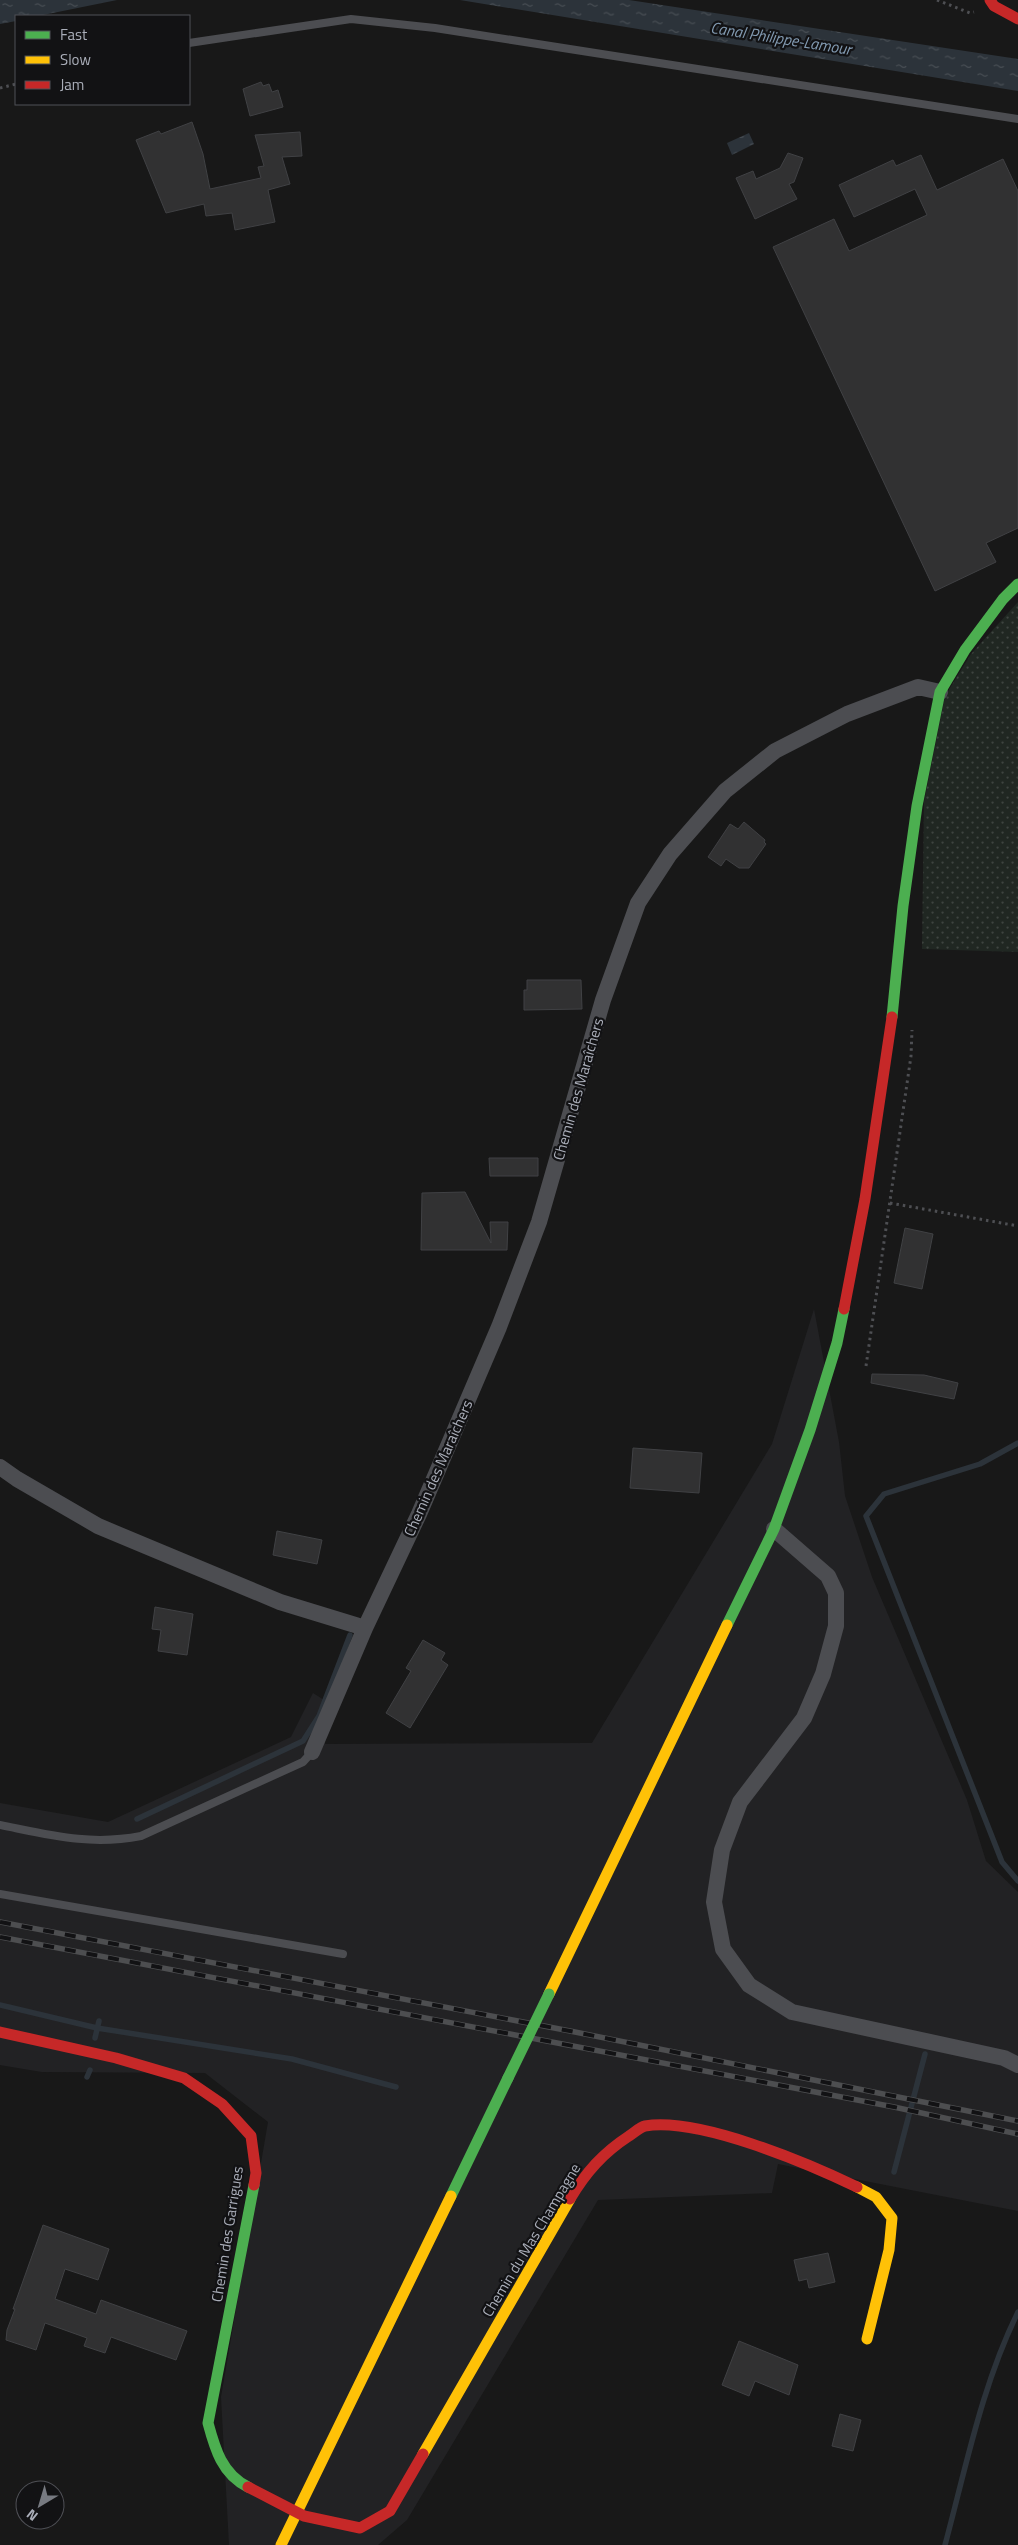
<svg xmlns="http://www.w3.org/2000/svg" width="1018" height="2545" viewBox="0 0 1018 2545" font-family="'Titillium Web',sans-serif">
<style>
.built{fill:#222224}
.green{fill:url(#green-dots)}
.water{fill:url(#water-ripples)}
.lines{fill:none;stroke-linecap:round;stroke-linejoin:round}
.stream{stroke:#2c333a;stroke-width:5.5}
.building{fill:#313132;stroke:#404144}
.path{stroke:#4e4f53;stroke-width:3;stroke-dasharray:2.5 4;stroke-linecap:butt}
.lane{stroke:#4c4d51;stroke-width:8}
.street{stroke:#4c4d51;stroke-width:16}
.fast{stroke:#4caf50;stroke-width:11}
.slow{stroke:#ffc107;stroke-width:11}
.jam{stroke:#c62828;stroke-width:11}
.rail-casing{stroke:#4d4e50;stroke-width:5.5}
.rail{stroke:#121214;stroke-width:4;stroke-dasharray:11;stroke-linecap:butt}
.fast-bridge{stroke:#4caf50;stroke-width:11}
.labels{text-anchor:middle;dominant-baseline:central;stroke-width:4.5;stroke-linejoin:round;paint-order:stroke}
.street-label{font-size:15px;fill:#aaaeb9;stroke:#121214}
.water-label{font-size:16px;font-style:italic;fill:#839bb2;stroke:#121214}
</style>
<defs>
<pattern id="green-dots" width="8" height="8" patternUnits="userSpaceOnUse" patternTransform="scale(1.25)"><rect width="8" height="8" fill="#202722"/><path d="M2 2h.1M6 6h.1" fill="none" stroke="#3e4440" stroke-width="1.8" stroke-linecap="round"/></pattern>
<pattern id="water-ripples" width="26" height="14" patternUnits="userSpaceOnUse" patternTransform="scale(1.25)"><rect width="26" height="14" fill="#2c333a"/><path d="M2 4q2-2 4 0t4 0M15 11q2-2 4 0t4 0" fill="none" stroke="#484e54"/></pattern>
</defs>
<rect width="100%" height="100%" fill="#181818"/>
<path class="built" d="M814,1309l25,133 6,54 27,81 95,223 19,61 32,31v319l-240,-47 -6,29 -174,7 -191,320 -29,25h-149l-8,-148 47,-275 -63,-49 -163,-1 -42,-7v-262l108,19 183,-85 22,-44 11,7 1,44 267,-1 180,-299z"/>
<path class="green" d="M1018,602v350l-96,-3 2,-147 21,-106 26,-42z"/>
<path class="water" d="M0,0h117l-79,16h-22v5l-16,3z
M460,0h169l389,59v32z
M749,133l5,11 -22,11 -5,-12z"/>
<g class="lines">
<path class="stream" d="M1018,1443l-38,21 -96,30 -18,22 136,346 16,19
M137,1819l166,-78 16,-25 31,-81
M0,2005l97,23 195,31 104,28
M95,2038l4,-17
M87,2077l3,-7
M894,2172l31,-118
M945,2545c21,-78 37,-160 73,-233"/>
</g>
<path class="building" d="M261,82l2,4 6,-2 3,8 6,-2 5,17 -33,9 -7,-27z
M192,122l11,32 7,35 51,-11 -3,-11 6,-1 -9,-31 45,-3 2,24 -20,1 8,27 -22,6 7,32 -40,8 -3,-17 -26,3 -2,-12 -38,9 -30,-73 23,-9 2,3z
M788,153l15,5 -9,24 -5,2 8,15 -42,20 -19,-41 17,-7 3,8 24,-11z
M921,155l16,35 66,-31 15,32v337l-32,15 10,19 -61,29 -162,-344 61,-28 15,32 78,-36 -12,-26 -61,28 -15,-32 54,-25 3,6z
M744,822l21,18 -1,2 2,2 -17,24h-10l-13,-9 -5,7 -13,-9 22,-33 8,5z
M527,980h54l1,29 -58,1v-20h3z
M489,1158h49v18h-48z
M465,1192l26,51 -1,-21h18l-1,28h-86l1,-57z
M905,1228l28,6 -11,55 -28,-6z
M872,1374l52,1 34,8 -4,16 -83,-16z
M633,1448l69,5 -3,40 -69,-5z
M277,1531l45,9 -5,24 -44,-9z
M155,1607l38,7 -6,41 -29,-4 3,-21 -9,-1z
M423,1640l22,13 -4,7 7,5 -38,63 -24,-15 25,-42 -5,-3z
M43,2225l66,24 -11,31 -33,-11 -10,30 41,15 5,-14 86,31 -11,29 -65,-23 -6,16 -21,-7 3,-8 -42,-15 -9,27 -30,-10 1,-10 8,-21h-2z
M828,2253l7,29 -26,6 -2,-9 -8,2 -5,-21z
M739,2341l59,24 -9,30 -34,-14 -6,15 -27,-11z
M840,2414l21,6 -8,31 -21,-5z"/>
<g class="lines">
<path class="path" d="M937,0l33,13 4,-1
M0,88l16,-4
M890,1203l128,23
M866,1366l45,-310 1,-26"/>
<path class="lane" d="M189,43l162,-24 84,9 583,91
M0,1825c50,10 90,21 141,11l162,-74 9,-10
M0,1894l343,60"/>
<path class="street" d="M0,1467l17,12 81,47 182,76 85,26
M774,1529l54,47 8,17v33l-13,48 -19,44 -64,84 -18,48 -8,52 9,47 26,36 43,27 212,46 14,7
M312,1752l53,-124 54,-114 80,-187 40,-105 64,-222 35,-97 32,-49 55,-63 50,-40 72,-37 71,-27 22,5"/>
<path class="fast" d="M892,1017l11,-111 14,-100 23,-114 25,-42 38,-51 15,-15
M727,1625l47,-96 36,-99 27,-87 7,-34
M451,2196l57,-118
M248,2487c-26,-13 -33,-38 -40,-64l46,-238"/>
<path class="slow" d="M549,1994l178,-369
M857,2187l19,10 16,21 -3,32 -22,89
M423,2454l147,-255
M281,2545l170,-349"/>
<path class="jam" d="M990,0l4,6 24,13
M844,1309l21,-110 27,-182
M0,2032l116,26 68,20 38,26 29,32 5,37 -2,12
M570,2199c16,-27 33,-46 59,-63 5,-3 11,-9 16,-10 54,-9 162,37 212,61
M248,2487l56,29 56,12 30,-17 33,-57"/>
<g class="rail-casing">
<path id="rail" d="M0,1922l570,109 448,90
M0,1937l894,170 124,27"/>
</g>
<use href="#rail" class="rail"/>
<path class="fast-bridge" d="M508,2078l41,-84"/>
</g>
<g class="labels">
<g class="street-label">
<text transform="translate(578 1089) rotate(-74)">Chemin des Maraîchers</text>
<text transform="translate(438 1468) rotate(-66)">Chemin des Maraîchers</text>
<text transform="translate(227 2234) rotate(-81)">Chemin des Garrigues</text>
<text transform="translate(531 2240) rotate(-59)">Chemin du Mas Champagne</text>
</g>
<g class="water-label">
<text transform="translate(781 38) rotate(9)">Canal Philippe-Lamour</text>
</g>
</g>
<rect x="15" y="15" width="175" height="90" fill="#121214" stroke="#4f5056"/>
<rect x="25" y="31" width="25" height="8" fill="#4caf50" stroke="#4f5056"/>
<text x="60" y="40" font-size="15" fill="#aaaeb9">Fast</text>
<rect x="25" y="56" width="25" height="8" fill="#ffc107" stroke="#4f5056"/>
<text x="60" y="65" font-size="15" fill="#aaaeb9">Slow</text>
<rect x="25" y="81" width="25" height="8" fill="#c62828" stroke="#4f5056"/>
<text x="60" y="90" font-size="15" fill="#aaaeb9">Jam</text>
<g transform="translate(40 2505) rotate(218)"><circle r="24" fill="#121214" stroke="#4f5056"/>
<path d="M0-4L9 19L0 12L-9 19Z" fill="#777a81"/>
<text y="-8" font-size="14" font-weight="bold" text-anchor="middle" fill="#aaaeb9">N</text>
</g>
</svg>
